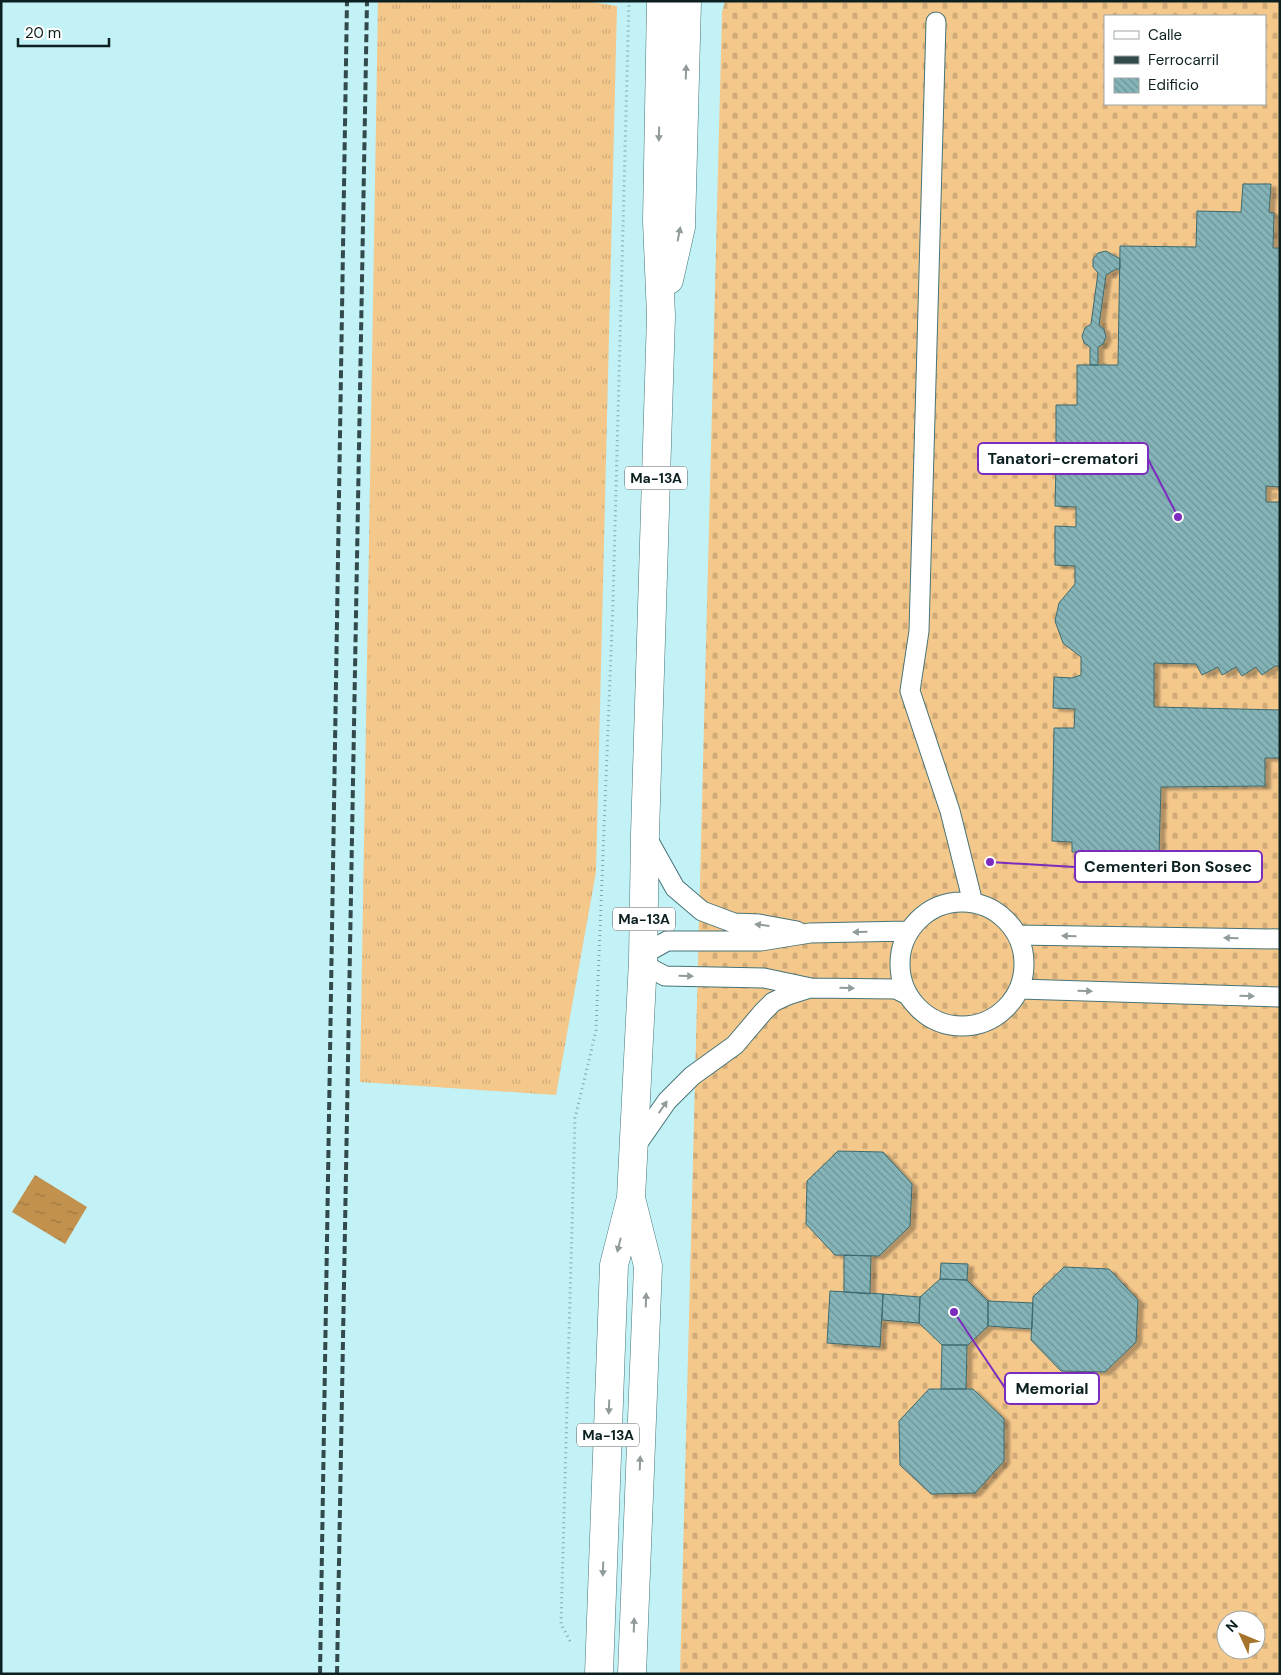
<svg xmlns="http://www.w3.org/2000/svg" width="1281" height="1675" viewBox="0 0 1281 1675" font-family="'DM Sans',sans-serif">
<style>
.grass{fill:url(#grass-tufts)}
.cemetery{fill:url(#cemetery-stones);fill-rule:evenodd}
.water{fill:url(#water-ripples)}
.building{fill:url(#building-back-hatch);stroke:#3d6a6e;filter:url(#shadow)}
.lines{fill:none;stroke-linecap:round;stroke-linejoin:round}
.service-casing{stroke:#477377;stroke-width:21}
.primary-casing{stroke:#477377;stroke-width:29}
.path{stroke:#81a7aa;stroke-width:3;stroke-dasharray:1 4;stroke-linecap:butt}
.service{stroke:#fff;stroke-width:19}
.primary{stroke:#fff;stroke-width:28}
.rail{stroke:#324a4c;stroke-width:4;stroke-dasharray:8 4;stroke-linecap:butt}
.oneway{fill:#929b9b}
.labels{text-anchor:middle;dominant-baseline:central;stroke-width:4;stroke-linejoin:round;paint-order:stroke}
.shield{fill:#fff;stroke:#566364;stroke-width:1}
.shield-label{font-size:14px;font-weight:bold;fill:#0d2021}
.leader{fill:none;stroke:#7b2cbf;stroke-width:2}
.callout-dot{fill:#7b2cbf;stroke:#fff;stroke-width:2}
.callout{fill:#fff;stroke:#7b2cbf;stroke-width:2}
.callout-label{font-size:16px;text-anchor:middle;font-weight:bold;fill:#0d2021}
</style>
<defs>
<pattern id="grass-tufts" width="24" height="20" patternUnits="userSpaceOnUse" patternTransform="scale(1.25)"><rect width="24" height="20" fill="#f4c78b"/><path d="M3 7l-1-3M5 7V3M7 7l1-3M15 17l-1-3M17 17v-4M19 17l1-3" fill="none" stroke="#d0ab78"/></pattern>
<pattern id="cemetery-stones" width="16" height="16" patternUnits="userSpaceOnUse" patternTransform="scale(1.25)"><rect width="16" height="16" fill="#f4c78b"/><path d="M2 7V4a2 2 0 0 1 4 0v3zM10 15v-3a2 2 0 0 1 4 0v3z" fill="#d0ab78"/></pattern>
<pattern id="water-ripples" width="26" height="14" patternUnits="userSpaceOnUse" patternTransform="scale(1.25)"><rect width="26" height="14" fill="#c1914d"/><path d="M2 4q2-2 4 0t4 0M15 11q2-2 4 0t4 0" fill="none" stroke="#9b7640"/></pattern>
<pattern id="building-back-hatch" width="6" height="6" patternUnits="userSpaceOnUse" patternTransform="scale(1.25)"><rect width="6" height="6" fill="#85b4b8"/><path d="M-1 5l2 2M0 0l6 6M5-1l2 2" fill="none" stroke="#6b9295"/></pattern>
<filter id="shadow"><feDropShadow dx="5.5" dy="3" stdDeviation="1" flood-color="#0004"/></filter>
</defs>
<rect width="100%" height="100%" fill="#c2f2f6"/>
<path class="grass" d="M378,1h207l32,5 -21,866 -40,223 -196,-13z"/>
<path class="cemetery" d="M725,1h555v1673h-600l42,-1662zM1105,16h160v88h-160zM1226,1620h30v30h-30z"/>
<path class="water" d="M35,1175l52,32 -22,37 -53,-32z"/>
<path class="building" d="M1243,184h28l-2,28 5,1 -1,35h7v239l-14,-1v16h14v164h-5l-13,9 -6,-8 -14,9 -6,-9 -14,8 -4,-8 -16,8 -6,-11 -42,-1v44l126,3v48h-15v28l-104,1 -2,67 -87,-2v-10l-20,-1 2,-113h20l1,-19 -22,-1 1,-31 18,1 9,-3v-18l-18,-14 -8,-22 4,-18 16,-19v-18l-20,-1v-39l21,1v-20l-21,-1 1,-40 21,2v-19l-21,-1v-43h21v-40h41l2,-119 76,1 1,-36 44,1z
M1106,251l14,8v10h-4l-10,6 -7,50 5,4 2,8 -3,7 -5,3v18h-8v-18l-6,-4 -2,-7 3,-8 6,-4 7,-51 -5,-6v-8l5,-6z
M838,1151l45,1 29,32 -2,42 -31,30 -44,-1 -29,-31 1,-43z
M844,1255l27,1 -1,38 -26,-2z
M941,1263l27,1 -1,16 -27,-1z
M1064,1267l45,2 29,31 -2,42 -31,30 -44,-1 -30,-31 2,-43z
M940,1279l27,1 21,21v25l-20,19h-26l-23,-22 1,-26z
M830,1291l53,3 -3,53 -53,-4z
M883,1294l37,3 -1,26 -37,-3z
M988,1301l45,2 -1,26 -44,-3z
M942,1345h25l-1,44h-25z
M929,1389h44l31,30v42l-29,32 -44,1 -31,-29 -1,-44z"/>
<g class="lines">
<g class="service-casing">
<path id="service" d="M936,22l-17,609 -9,60 40,120 23,92
M647,838l28,50 27,23 32,12 25,1 38,7
M900 964a62 62 0 1 1 124 0a62 62 0 1 1-124 0Z
M1017,935l263,4
M1019,989l261,8
M908,995l-12,-6 -85,-1 -47,-10 -99,-2 -17,-9 -5,-7 8,-10 16,-9h94l49,-8 99,-2
M635,1147l32,-46 25,-25 43,-31 28,-33 10,-10 15,-7 22,-7"/>
</g>
<g class="primary-casing">
<path id="primary" d="M669,280l12,-53 6,-226
M599,1674l15,-409 17,-67 12,-238 2,-126 16,-518 -4,-95 4,-220
M632,1674l16,-408 -16,-64"/>
</g>
<path class="path" d="M570,1641l-9,-17 14,-506 21,-87 17,-428 16,-602"/>
<use href="#service" class="service"/>
<use href="#primary" class="primary"/>
<path class="rail" d="M320,1674l27,-1673
M337,1674l30,-1673"/>
</g>
<defs><path id="oneway-solid" d="M-6-.8H1V-3.2L6.5 0L1 3.2V.8H-6Z" transform="scale(1.25)"/></defs>
<g class="oneway">
<use href="#oneway-solid" transform="translate(686 72) rotate(-88)"/>
<use href="#oneway-solid" transform="translate(659 134) rotate(91)"/>
<use href="#oneway-solid" transform="translate(679 234) rotate(-79)"/>
<use href="#oneway-solid" transform="translate(762 925) rotate(-173)"/>
<use href="#oneway-solid" transform="translate(860 932) rotate(179)"/>
<use href="#oneway-solid" transform="translate(1069 936) rotate(-179)"/>
<use href="#oneway-solid" transform="translate(1231 938) rotate(-179)"/>
<use href="#oneway-solid" transform="translate(686 976) rotate(1)"/>
<use href="#oneway-solid" transform="translate(847 988) rotate(1)"/>
<use href="#oneway-solid" transform="translate(1085 991) rotate(2)"/>
<use href="#oneway-solid" transform="translate(1247 996) rotate(2)"/>
<use href="#oneway-solid" transform="translate(663 1107) rotate(-55)"/>
<use href="#oneway-solid" transform="translate(619 1245) rotate(104)"/>
<use href="#oneway-solid" transform="translate(646 1300) rotate(-88)"/>
<use href="#oneway-solid" transform="translate(609 1407) rotate(92)"/>
<use href="#oneway-solid" transform="translate(640 1463) rotate(-88)"/>
<use href="#oneway-solid" transform="translate(603 1569) rotate(92)"/>
<use href="#oneway-solid" transform="translate(634 1625) rotate(-88)"/>
</g>
<g class="labels">
<g class="shield">
<rect x="625" y="466.5" width="62" height="23" rx="4"/>
<rect x="613" y="907.5" width="62" height="23" rx="4"/>
<rect x="577" y="1423.5" width="62" height="23" rx="4"/>
</g>
<g class="shield-label">
<text x="656" y="478">Ma-13A</text>
<text x="644" y="919">Ma-13A</text>
<text x="608" y="1435">Ma-13A</text>
</g>
</g>
<path class="leader" d="M1178 517L1148 459M990 862L1075 867M954 1312L1005 1388"/>
<g class="callout-dot">
<circle cx="1178" cy="517" r="5"/>
<circle cx="990" cy="862" r="5"/>
<circle cx="954" cy="1312" r="5"/>
</g>
<g class="callout">
<rect x="978" y="443" width="170" height="31" rx="5"/>
<rect x="1075" y="851" width="187" height="31" rx="5"/>
<rect x="1005" y="1373" width="94" height="31" rx="5"/>
</g>
<g class="callout-label">
<text x="1063" y="464">Tanatori-crematori</text>
<text x="1168" y="872">Cementeri Bon Sosec</text>
<text x="1052" y="1394">Memorial</text>
</g>
<rect width="1281" height="1675" fill="none" stroke="#0d2021" stroke-width="5"/>
<rect x="1104" y="15" width="162" height="90" fill="#ffffff" stroke="#9ea6a6"/>
<rect x="1114" y="31" width="25" height="8" fill="#ffffff" stroke="#9ea6a6"/>
<text x="1148" y="40" font-size="15" fill="#0d2021">Calle</text>
<rect x="1114" y="56" width="25" height="8" fill="#324a4c" stroke="#9ea6a6"/>
<text x="1148" y="65" font-size="15" fill="#0d2021">Ferrocarril</text>
<rect x="1114" y="78" width="25" height="15" fill="url(#building-back-hatch)" stroke="#9ea6a6"/>
<text x="1148" y="90" font-size="15" fill="#0d2021">Edificio</text>
<g transform="translate(1241 1635) rotate(314)"><circle r="24" fill="#ffffff" stroke="#9ea6a6"/>
<path d="M0-4L9 19L0 12L-9 19Z" fill="#a5742a"/>
<text y="-8" font-size="14" font-weight="bold" text-anchor="middle" fill="#0d2021">N</text>
</g>
<path d="M18 38v8h91v-8" fill="none" stroke="#0d2021" stroke-width="2.5"/>
<text x="25" y="38" font-size="15" fill="#0d2021" stroke="#ffffff" stroke-width="4" paint-order="stroke">20 m</text>
</svg>
